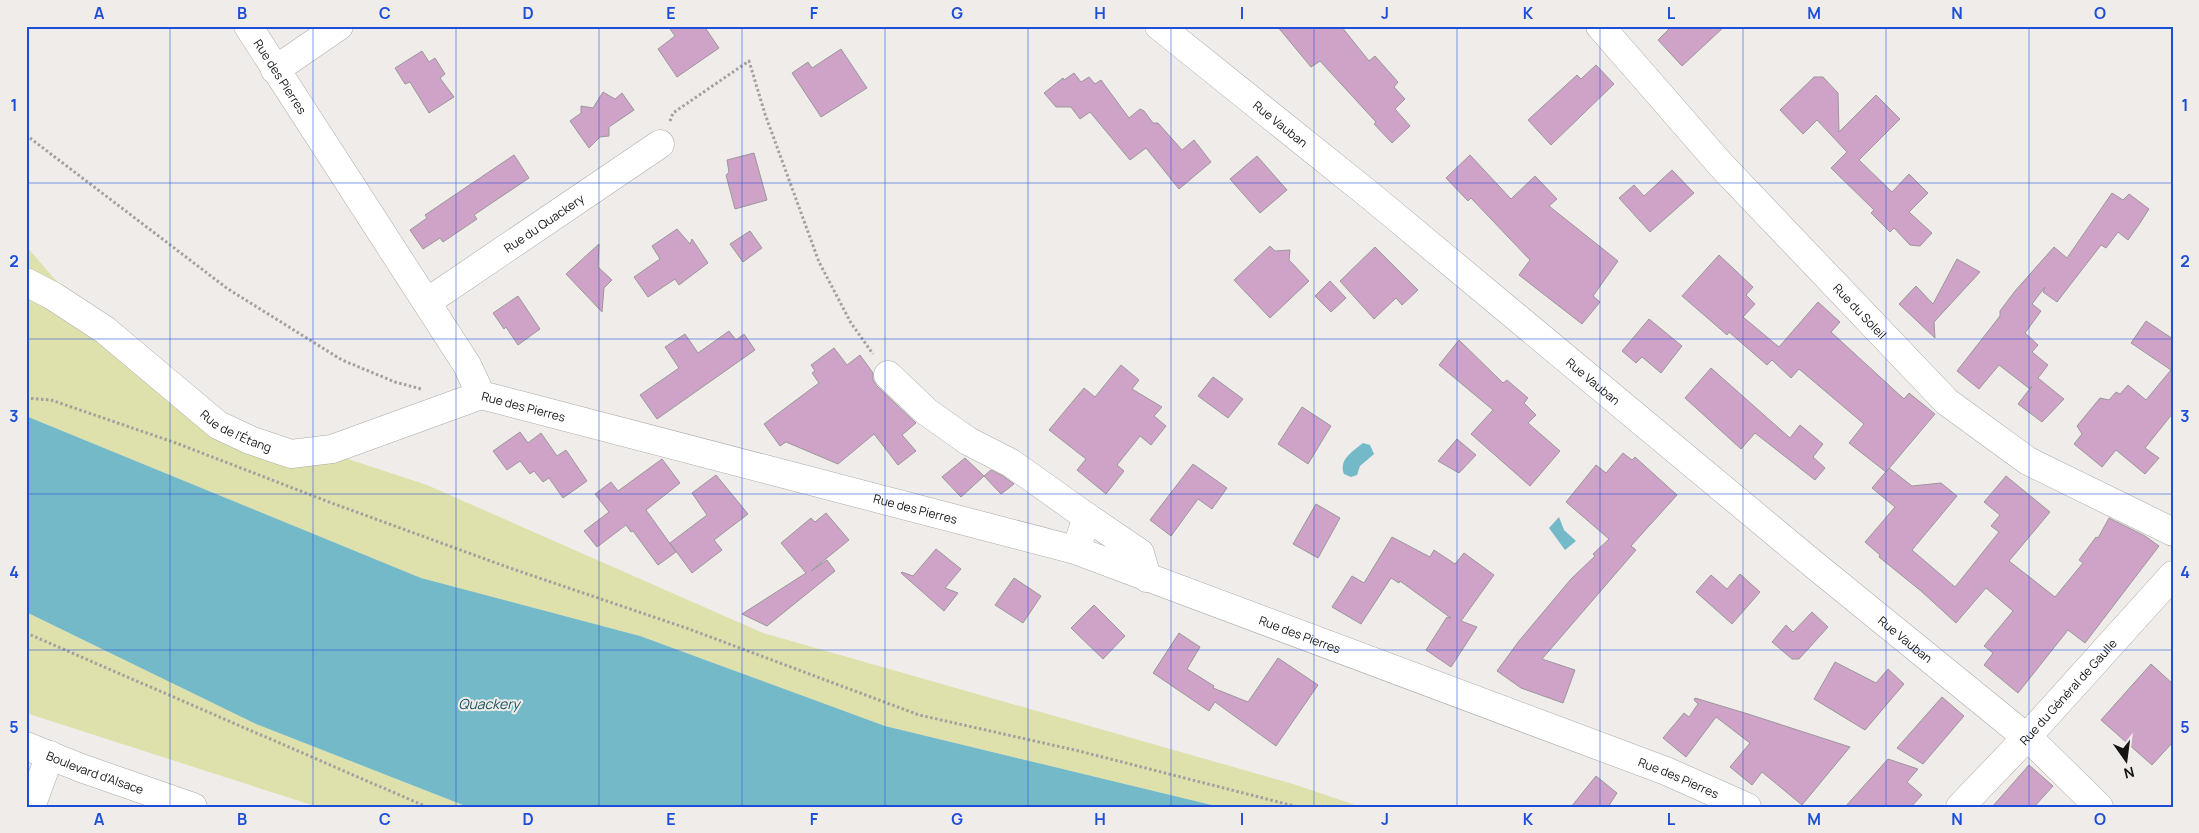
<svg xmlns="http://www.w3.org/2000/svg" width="2199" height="833" viewBox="0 0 2199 833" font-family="Manrope,sans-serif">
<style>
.green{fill:#dee1ab}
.water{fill:#74b9c7}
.building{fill:#cfa2c8;stroke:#9b989a}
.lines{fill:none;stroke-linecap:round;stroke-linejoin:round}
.minor-casing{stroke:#adaba8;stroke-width:29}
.path{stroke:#a3a19f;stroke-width:3;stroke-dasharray:2.5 2.5;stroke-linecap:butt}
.minor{stroke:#fff;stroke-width:28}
.grid{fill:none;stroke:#1d4ed8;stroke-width:1;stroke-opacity:0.55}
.labels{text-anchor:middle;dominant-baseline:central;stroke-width:4;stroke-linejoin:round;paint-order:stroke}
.street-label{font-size:12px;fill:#151413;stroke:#efecea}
.water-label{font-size:14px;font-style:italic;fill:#18535e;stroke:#efecea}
.neatline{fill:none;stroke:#1d4ed8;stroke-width:2}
.grid-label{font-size:16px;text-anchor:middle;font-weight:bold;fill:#1d4ed8}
</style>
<rect width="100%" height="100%" fill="#efecea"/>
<path class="green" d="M26,246l26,30 120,125 255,84 336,148 530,151 68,23h-141l-335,-81 -245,-90 -219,-58 -395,-162z
M26,612l230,112 212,83h-150l-292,-94z"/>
<path class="water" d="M26,416l395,162 219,58 245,90 335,81h-752l-212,-83 -230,-112z
M1363,443l7,2 4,9 -14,12 -3,9 -6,2 -7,-3c-6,-14 9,-23 19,-31z
M1559,517l5,13 12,11 -11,9 -16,-22z"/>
<path class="building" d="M668,26h36l15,22 -42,29 -19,-28 17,-13z
M1277,26h64l28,35 6,-5 23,26 -4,5 11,12 -10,10 15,17 -18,17 -18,-19 2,-2 -56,-61 -9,6z
M1672,26h53l-43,40 -24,-26z
M841,49l26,39 -46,29 -29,-44 16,-11 4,6z
M422,51l7,11 6,-4 10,16 -5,4 14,19 -25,16 -19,-31 -5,2 -10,-16z
M1596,65l18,19 -63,61 -23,-25 49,-45 4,4z
M1074,73l7,9 8,-5 6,7 6,-4 28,38 11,-9 4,2 9,12h5l24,27 12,-10 17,22 -32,27 -33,-41 -16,12 -40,-48 -10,7 -9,-12h-15l-12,-14 19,-15 1,2z
M1814,77h9l15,16 1,39 37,-37 24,24 -41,41 33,32 17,-18 19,19 -19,19 23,21 -12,13 -10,-1 -16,-17 -4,4 -19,-19 3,-3 -43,-42 16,-16 -30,-32 -14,14 -23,-24z
M603,92l12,7 7,-6 12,17 -25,17v9l-9,1 -11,11 -19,-27 11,-8v-7l12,2z
M754,153l13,47 -32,9 -9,-34 3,-3 -2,-12z
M514,155l15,23 -55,37 3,4 -34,23 -3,-4 -17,11 -13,-19 17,-12 -2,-3z
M1470,155l41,44 24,-23 22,23 -8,7 69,55 -25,35 7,6 -18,22 -63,-49 11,-15 -59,-62 -3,3 -22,-23z
M1257,156l30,34 -27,23 -30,-34z
M1672,170l22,23 -44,39 -31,-34 15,-13 10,11z
M2112,193l11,7 6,-6 20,15 -9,14 -12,17 -10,-8 -12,16 -5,-3 -44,57 -14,-10 2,-5 -13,17 9,7 -16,22 13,12 -6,7 16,13 -10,13 26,21 -22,23 -24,-18 14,-18 -2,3 -31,-24 -20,24 -22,-18 43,-55v-5l15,-20 39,-44 13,11z
M677,229l13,15 2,-5 16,24 -29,22 -4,-6 -27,18 -14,-20 26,-18 -8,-13z
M750,231l12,17 -19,14 -13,-18z
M599,244l-1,23 14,13 -8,8 -2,24 -36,-38z
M1270,246l5,5 15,-1 -1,10 20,21 -39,37 -36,-38z
M1375,247l43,43 -16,15 -6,-7 -22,21 -34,-38z
M1719,255l34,32 -7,8 9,9 -12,13 36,30 39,-45 22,20 -9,10 73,67 5,-6 26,21 -49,58 -37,-29 15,-19 -65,-55 -8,9 -19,-18 -5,5 -38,-33 -2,3 -45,-39z
M1957,259l23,13 -46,50 1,16 -36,-34 17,-18 17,18z
M1330,281l16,17 -15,14 -16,-16z
M518,296l22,33 -22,16 -12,-18 -2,2 -11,-16z
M1649,319l33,27 -21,27 -19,-16 -6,6 -14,-12z
M2146,321l27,18v74l-28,35 14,10 -14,16 -29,-24 -14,17 -28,-23 8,-10 -5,-8 23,-28 9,2 7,-8 4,2 8,-9 18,15 25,-30 -40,-27z
M729,331l7,9 8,-6 11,16 -98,69 -17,-24 39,-27 -14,-21 20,-13 13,19z
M1459,340l44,43 4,-3 21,18 -4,5 12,12 -8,8 32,28 -30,35 -59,-52 22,-24 -54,-45z
M834,348l13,17 13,-10 13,18v7l4,6 39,37 -14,12 14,16 -18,14 -24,-31 -36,30 -52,-22 -6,4 -16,-22 55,-41 -7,-10 3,-2 -4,-6z
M1121,365l18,15 -7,9 30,18 -8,9 12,10 -15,19 -11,-9 -23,29 7,6 -18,23 -29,-24 9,-11 -37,-29 35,-42 11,9z
M1711,368l79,70 10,-13 23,19 -10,13 12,11 -10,12 -60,-47 -14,16 -56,-51z
M1213,377l30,22 -15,19 -30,-22z
M1302,407l29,19 -23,38 -30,-20z
M520,432l8,11 13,-10 16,23 9,-6 21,31 -24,17 -14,-20 -6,4 -9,-11 -4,3 -10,-13 -13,9 -14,-19z
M1457,439l19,16 -17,18 -21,-12z
M1623,453l9,7 3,-3 42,38 -46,51 5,4 -94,109 33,11 -12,33 -42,-15 -24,-17 22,-30 52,-62 24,-23 -2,-2 16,-15 -43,-37 30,-37 10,8z
M965,458l19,18 -23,21 -19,-20z
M662,459l18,24 -34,27 30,42 -18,13 -25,-34 -2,1 -5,-7 -29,22 -13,-16 25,-19 -14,-18 16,-12 7,9z
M1193,464l34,24 -15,21 -14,-10 -27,37 -21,-16z
M1889,468l23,18 29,-3 16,13 -45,54 43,37 44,-55 -8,-6 9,-11 -16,-13 22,-26 44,36 -41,49 46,36 28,-34 -4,-3 17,-23 2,1 11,-20 36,18 14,10 -74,97 -17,-13 -50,63 -34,-28 9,-12 -9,-7 29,-35 -27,-23 -30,35 -35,-32 -42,-34 1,-2 -15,-13 30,-35 -23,-19z
M991,470l12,6 11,8 -13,10 -17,-18z
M716,475l32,39 -34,26 8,10 -30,23 -22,-30 37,-28 -15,-22z
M1316,504l24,14 -22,40 -25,-14z
M826,513l23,27 -38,31 16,-11 8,11 -68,55 -25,-12 64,-41 -25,-30 30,-25 4,4z
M1392,537l38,20 4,-7 21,14 9,-11 30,22 -33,46 16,6 -26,40 -25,-17 21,-33 4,1 -51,-37 -1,2 -8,-5 -30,46 -29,-17 20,-31 12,7z
M936,549l25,20 -16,19 13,5 -14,18 -43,-38 1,-1 11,4z
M1740,574l20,18 -28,32 -36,-32 15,-17 16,14z
M1014,578l27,18 -18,27 -28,-18z
M1094,605l31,31 -22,23 -32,-31z
M1812,612l16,15 -29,32h-7l-20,-17 14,-17 7,7z
M1179,633l21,14 -13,22 27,17 -1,2 35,14 30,-44 40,27 -42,61 -61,-44 -6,9 -56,-38z
M1835,662l41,21 12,-14 16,15 -39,46 -51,-31z
M2151,664l22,20v58l-21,23 -51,-45z
M1942,697l22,19 -41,48 -26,-16z
M1695,698l53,16 102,33 -48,58 -40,-33 -10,13 -22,-18 20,-24 -34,-26 -30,40 -23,-19 21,-25 5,4 9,-13 -4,-4z
M1888,759l30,10 -11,13 15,13 -11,12h-66z
M2029,765l24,21 -19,21h-42z
M1596,776l21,17 -9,14h-37z"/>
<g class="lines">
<g class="minor-casing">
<g id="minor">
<path id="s1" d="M248,26l219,339 14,30"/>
<path id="s2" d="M1159,26l213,171 440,366 225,183 62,61"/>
<path id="s3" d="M1600,26l121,139 226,237 81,59 145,71"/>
<path d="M275,70l64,-44"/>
<path id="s4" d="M26,282l27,14 52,34 113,95 32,15 41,14 41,-5 149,-54"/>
<path id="s5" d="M427,302l233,-158"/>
<path d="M888,375l39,37 41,29 43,22 76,54"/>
<path id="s6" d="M481,395l594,155 591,221 81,36"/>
<path d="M1081,535l6,-18 53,36 7,25"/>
<path id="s7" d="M26,746l55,22 112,39"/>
<path d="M31,807l19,-52"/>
<path id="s8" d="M1960,807l66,-69 147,-163"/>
</g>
</g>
<path class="path" d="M670,121l3,-8 76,-52 16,53 54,148 32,61 22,31
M26,135l202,154 114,71 53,22 26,7
M26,398l25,2 125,43 153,59 178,65 182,62 230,86 160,36 219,56
M26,633l401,174"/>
<use href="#minor" class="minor"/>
</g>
<path class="grid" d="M170,26v781M313,26v781M456,26v781M599,26v781M742,26v781M885,26v781M1028,26v781M1171,26v781M1314,26v781M1457,26v781M1600,26v781M1743,26v781M1886,26v781M2029,26v781M26,183h2147M26,339h2147M26,494h2147M26,650h2147"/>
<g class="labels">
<g class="street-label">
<text stroke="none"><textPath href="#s1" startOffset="60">Rue des Pierres</textPath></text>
<text stroke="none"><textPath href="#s2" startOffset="156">Rue Vauban</textPath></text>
<text stroke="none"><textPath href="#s5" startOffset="141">Rue du Quackery</textPath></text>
<text stroke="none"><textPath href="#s3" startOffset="386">Rue du Soleil</textPath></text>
<text stroke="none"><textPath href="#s2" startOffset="561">Rue Vauban</textPath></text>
<text stroke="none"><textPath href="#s6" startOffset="44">Rue des Pierres</textPath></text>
<text stroke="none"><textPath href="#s4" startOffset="259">Rue de l'Étang</textPath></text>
<text stroke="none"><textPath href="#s6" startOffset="449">Rue des Pierres</textPath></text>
<text stroke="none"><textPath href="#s6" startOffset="854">Rue des Pierres</textPath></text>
<text stroke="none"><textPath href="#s2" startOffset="966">Rue Vauban</textPath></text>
<text stroke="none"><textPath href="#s8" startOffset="158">Rue du Général de Gaulle</textPath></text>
<text stroke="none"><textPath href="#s7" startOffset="74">Boulevard d'Alsace</textPath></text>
<text stroke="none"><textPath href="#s6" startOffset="1259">Rue des Pierres</textPath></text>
</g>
<g class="water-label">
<text x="489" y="703">Quackery</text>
</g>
</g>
<rect width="2199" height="833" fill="none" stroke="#efecea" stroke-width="55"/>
<g transform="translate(2126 760) rotate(166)" stroke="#efecea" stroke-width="4" paint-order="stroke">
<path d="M0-4L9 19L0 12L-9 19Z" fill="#151413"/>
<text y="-8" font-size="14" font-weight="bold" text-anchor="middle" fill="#151413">N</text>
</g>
<rect x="28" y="28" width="2144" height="778" class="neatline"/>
<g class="grid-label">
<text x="99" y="19">A</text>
<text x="242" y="19">B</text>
<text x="385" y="19">C</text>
<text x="528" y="19">D</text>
<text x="671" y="19">E</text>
<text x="814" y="19">F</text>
<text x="957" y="19">G</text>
<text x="1100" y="19">H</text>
<text x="1242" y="19">I</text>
<text x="1385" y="19">J</text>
<text x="1528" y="19">K</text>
<text x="1671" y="19">L</text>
<text x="1814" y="19">M</text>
<text x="1957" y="19">N</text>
<text x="2100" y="19">O</text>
<text x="14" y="111">1</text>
<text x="2185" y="111">1</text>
<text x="14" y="267">2</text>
<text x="2185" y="267">2</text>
<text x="14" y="422">3</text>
<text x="2185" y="422">3</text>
<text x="14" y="578">4</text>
<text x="2185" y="578">4</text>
<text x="14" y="733">5</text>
<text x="2185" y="733">5</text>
<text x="99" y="825">A</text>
<text x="242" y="825">B</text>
<text x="385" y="825">C</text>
<text x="528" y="825">D</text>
<text x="671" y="825">E</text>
<text x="814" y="825">F</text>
<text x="957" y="825">G</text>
<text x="1100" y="825">H</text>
<text x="1242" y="825">I</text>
<text x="1385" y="825">J</text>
<text x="1528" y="825">K</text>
<text x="1671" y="825">L</text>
<text x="1814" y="825">M</text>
<text x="1957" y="825">N</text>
<text x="2100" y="825">O</text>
</g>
</svg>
